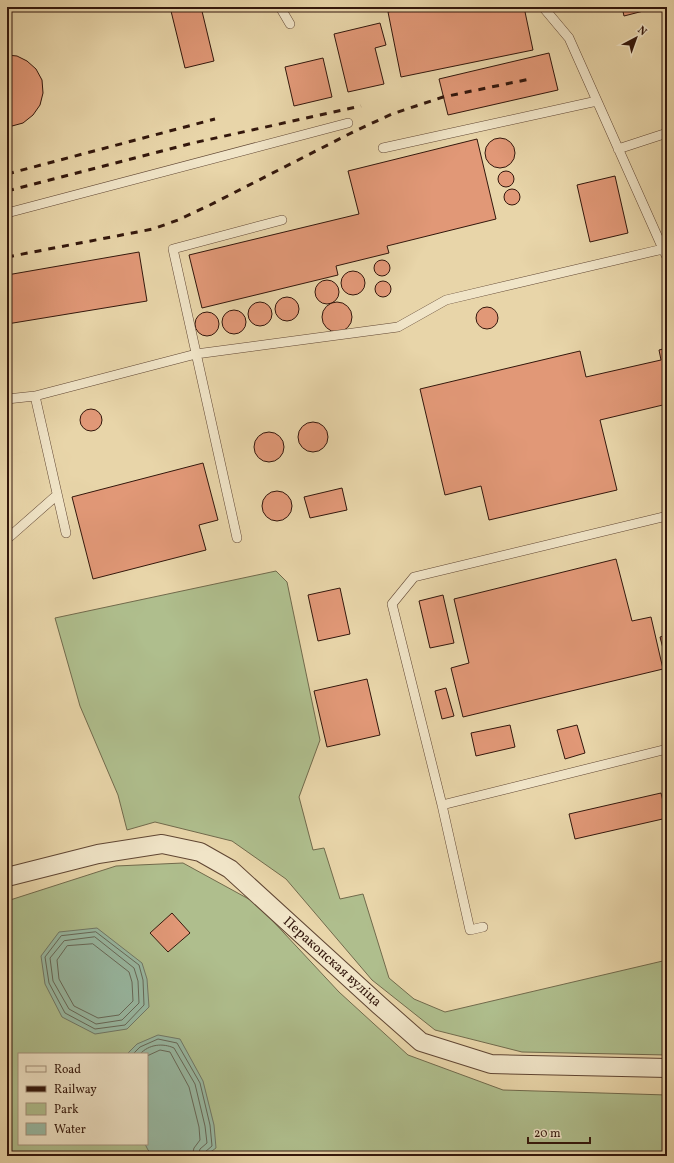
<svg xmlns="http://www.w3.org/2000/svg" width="674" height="1163" viewBox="0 0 674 1163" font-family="Vollkorn,serif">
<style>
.green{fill:#afbe8d;stroke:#716a4c;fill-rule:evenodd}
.water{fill:#98b9a3;stroke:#707867}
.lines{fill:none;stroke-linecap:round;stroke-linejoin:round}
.shore{stroke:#666858;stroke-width:1}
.building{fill:#e19877;stroke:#33170c}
.lane-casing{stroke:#604633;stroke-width:10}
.street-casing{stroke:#604633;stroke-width:20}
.lane{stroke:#f0e4c7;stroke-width:9}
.street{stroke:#f0e4c7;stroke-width:18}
.rail{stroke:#33170c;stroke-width:3;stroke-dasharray:7 7;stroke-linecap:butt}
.labels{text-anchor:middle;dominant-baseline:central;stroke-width:3;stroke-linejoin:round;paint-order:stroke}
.street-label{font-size:14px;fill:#33170c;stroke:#f0e4c7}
</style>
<rect width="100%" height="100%" fill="#e8d5a9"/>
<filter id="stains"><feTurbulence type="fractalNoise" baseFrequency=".005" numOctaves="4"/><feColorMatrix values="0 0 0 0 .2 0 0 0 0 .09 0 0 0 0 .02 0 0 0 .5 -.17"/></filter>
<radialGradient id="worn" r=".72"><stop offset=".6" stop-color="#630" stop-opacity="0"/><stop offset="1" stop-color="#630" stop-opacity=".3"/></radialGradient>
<path class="green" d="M276,571l11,11 33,158 -21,57 14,53 11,-2 16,51 23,-5 26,84 25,21 31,13 222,-52v95l-145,-3 -87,-22 -63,-50 -86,-101 -54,-38 -77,-19 -28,8 -9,-35 -38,-89 -25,-88z
M183,863l73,40 83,89 69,63 95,35 164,5v61h-660v-255l109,-35zM19,1054h128v90h-128z"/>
<path class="water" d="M97,928l45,35 5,16 2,28 -22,22 -32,5 -33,-17 -17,-33 -4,-28 18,-24z
M158,1035l22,4 23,42 11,44 2,23 -11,8h-51l-6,-6 -3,-6h2v-90h-20l10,-10z"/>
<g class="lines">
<path class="shore" d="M96,932l43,33 4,15 1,25 -19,20 -30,4 -30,-16 -16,-30 -4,-26 16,-21z
M95,937l39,31 4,13 1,22 -17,17 -26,4 -27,-15 -16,-28 -3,-23 14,-17z
M93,944l36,28 3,10 1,19 -14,14 -21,3 -24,-12 -15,-27 -2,-19 10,-14z
M133,1054l7,-7 18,-8 19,4 23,40 10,42 2,21 -7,6 -2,4
M140,1054c9,-10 23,-11 34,-6l21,36 10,42 2,17 -7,6 -2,7
M147,1056l13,-6 10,2 19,35 10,40 1,13 -6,8 -2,8"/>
</g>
<path class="building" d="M170,7h31l13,54 -29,7z
M412,7h112l9,43 -132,27 -13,-65z
M622,7h37l-35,9z
M380,23l6,22 -11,3 9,36 -36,8 -14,-58z
M549,53l9,37 -110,25 -9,-36z
M7,55l10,1 10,5 9,8 6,11 1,13 -3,12 -7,10 -10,8 -11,3h-5z
M323,58l9,39 -38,9 -9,-39z
M485 153a15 15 0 1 1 30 0a15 15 0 1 1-30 0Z
M477,139l19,80 -109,27 2,7 -53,13 2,9 -136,33 -13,-53 170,-41 -11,-43z
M498 179a8 8 0 1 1 16 0a8 8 0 1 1-16 0Z
M615,176l13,57 -38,9 -13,-57z
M504 197a8 8 0 1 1 16 0a8 8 0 1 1-16 0Z
M139,252l8,49 -140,23v-49z
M374 268a8 8 0 1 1 16 0a8 8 0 1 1-16 0Z
M341 283a12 12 0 1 1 24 0a12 12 0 1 1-24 0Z
M315 292a12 12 0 1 1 24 0a12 12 0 1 1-24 0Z
M375 289a8 8 0 1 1 16 0a8 8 0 1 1-16 0Z
M275 309a12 12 0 1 1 24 0a12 12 0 1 1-24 0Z
M322 317a15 15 0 1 1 30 0a15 15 0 1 1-30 0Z
M248 314a12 12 0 1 1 24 0a12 12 0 1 1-24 0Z
M476 318a11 11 0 1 1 22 0a11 11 0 1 1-22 0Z
M222 322a12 12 0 1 1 24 0a12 12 0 1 1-24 0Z
M195 324a12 12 0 1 1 24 0a12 12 0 1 1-24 0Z
M667,348v56l-67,16 17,70 -128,30 -8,-34 -36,9 -25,-106 160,-38 6,26 75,-17 -2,-10z
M80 420a11 11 0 1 1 22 0a11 11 0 1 1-22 0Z
M298 437a15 15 0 1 1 30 0a15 15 0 1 1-30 0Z
M254 447a15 15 0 1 1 30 0a15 15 0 1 1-30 0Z
M203,463l15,57 -19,5 7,25 -113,29 -21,-82z
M342,488l5,22 -37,8 -6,-21z
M262 506a15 15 0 1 1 30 0a15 15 0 1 1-30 0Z
M616,559l16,62 19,-4 12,52 -200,48 -12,-49 18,-5 -15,-64z
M340,588l10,46 -32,7 -10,-46z
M443,595l11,48 -24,5 -11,-47z
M667,635v24l-1,1 -6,-23z
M367,679l13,56 -53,12 -13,-56z
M446,688l8,28 -12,3 -7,-28z
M510,725l5,22 -39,9 -5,-23z
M577,725l8,28 -20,6 -8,-29z
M661,793l6,25 -92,21 -6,-25z
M172,913l18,20 -22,19 -18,-19z"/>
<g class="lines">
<g class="lane-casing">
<path id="lane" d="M280,7l10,17
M543,7l26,31 94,211 4,-1
M383,148l214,-47
M618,149l49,-16
M7,213l341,-90
M35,396l31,137
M7,399l28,-3 161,-42 202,-27 48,-27 217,-51 4,8
M667,516l-253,61 -22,27 50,201 225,-56
M237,538l-64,-289 109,-29
M7,539l50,-44
M442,805l28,125 13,-3"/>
</g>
<g class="street-casing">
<path id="street" d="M7,877l91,-23 64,-10 38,8 30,17 149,136 42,37 70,22 176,4"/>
</g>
<use href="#lane" class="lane"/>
<use href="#street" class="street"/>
<path class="rail" d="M7,174l208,-55
M7,191l186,-48 168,-37
M7,257l146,-28 25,-9 32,-15 145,-74 37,-17 51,-17 87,-18"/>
</g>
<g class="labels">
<g class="street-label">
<text transform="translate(332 962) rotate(42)">Перакопская вуліца</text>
</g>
</g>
<rect width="674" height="1163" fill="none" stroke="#e8d5a9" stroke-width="24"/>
<rect x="8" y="8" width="658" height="1147" fill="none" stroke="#33170c" stroke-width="2"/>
<rect x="12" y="12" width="650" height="1139" fill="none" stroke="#33170c"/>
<rect x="18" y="1053" width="130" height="92" fill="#f0e4c7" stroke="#a4927c"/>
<rect x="26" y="1066" width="20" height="6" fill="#f0e4c7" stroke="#a4927c"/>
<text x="54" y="1073" font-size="12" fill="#33170c">Road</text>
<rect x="26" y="1086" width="20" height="6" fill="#33170c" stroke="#a4927c"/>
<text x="54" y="1093" font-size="12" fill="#33170c">Railway</text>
<rect x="26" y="1103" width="20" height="12" fill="#afbe8d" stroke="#a4927c"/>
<text x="54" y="1113" font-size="12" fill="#33170c">Park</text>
<rect x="26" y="1123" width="20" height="12" fill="#98b9a3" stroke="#a4927c"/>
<text x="54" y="1133" font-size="12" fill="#33170c">Water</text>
<g transform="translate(636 38) rotate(41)" stroke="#f0e4c7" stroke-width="3" paint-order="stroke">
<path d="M0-3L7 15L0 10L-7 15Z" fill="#33170c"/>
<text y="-6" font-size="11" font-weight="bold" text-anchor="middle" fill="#33170c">N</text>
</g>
<path d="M528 1137v6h62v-6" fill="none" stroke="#33170c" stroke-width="2"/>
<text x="534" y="1137" font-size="12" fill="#33170c" stroke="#f0e4c7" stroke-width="3" paint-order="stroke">20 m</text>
<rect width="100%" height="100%" filter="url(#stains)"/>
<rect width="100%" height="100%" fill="url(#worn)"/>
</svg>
